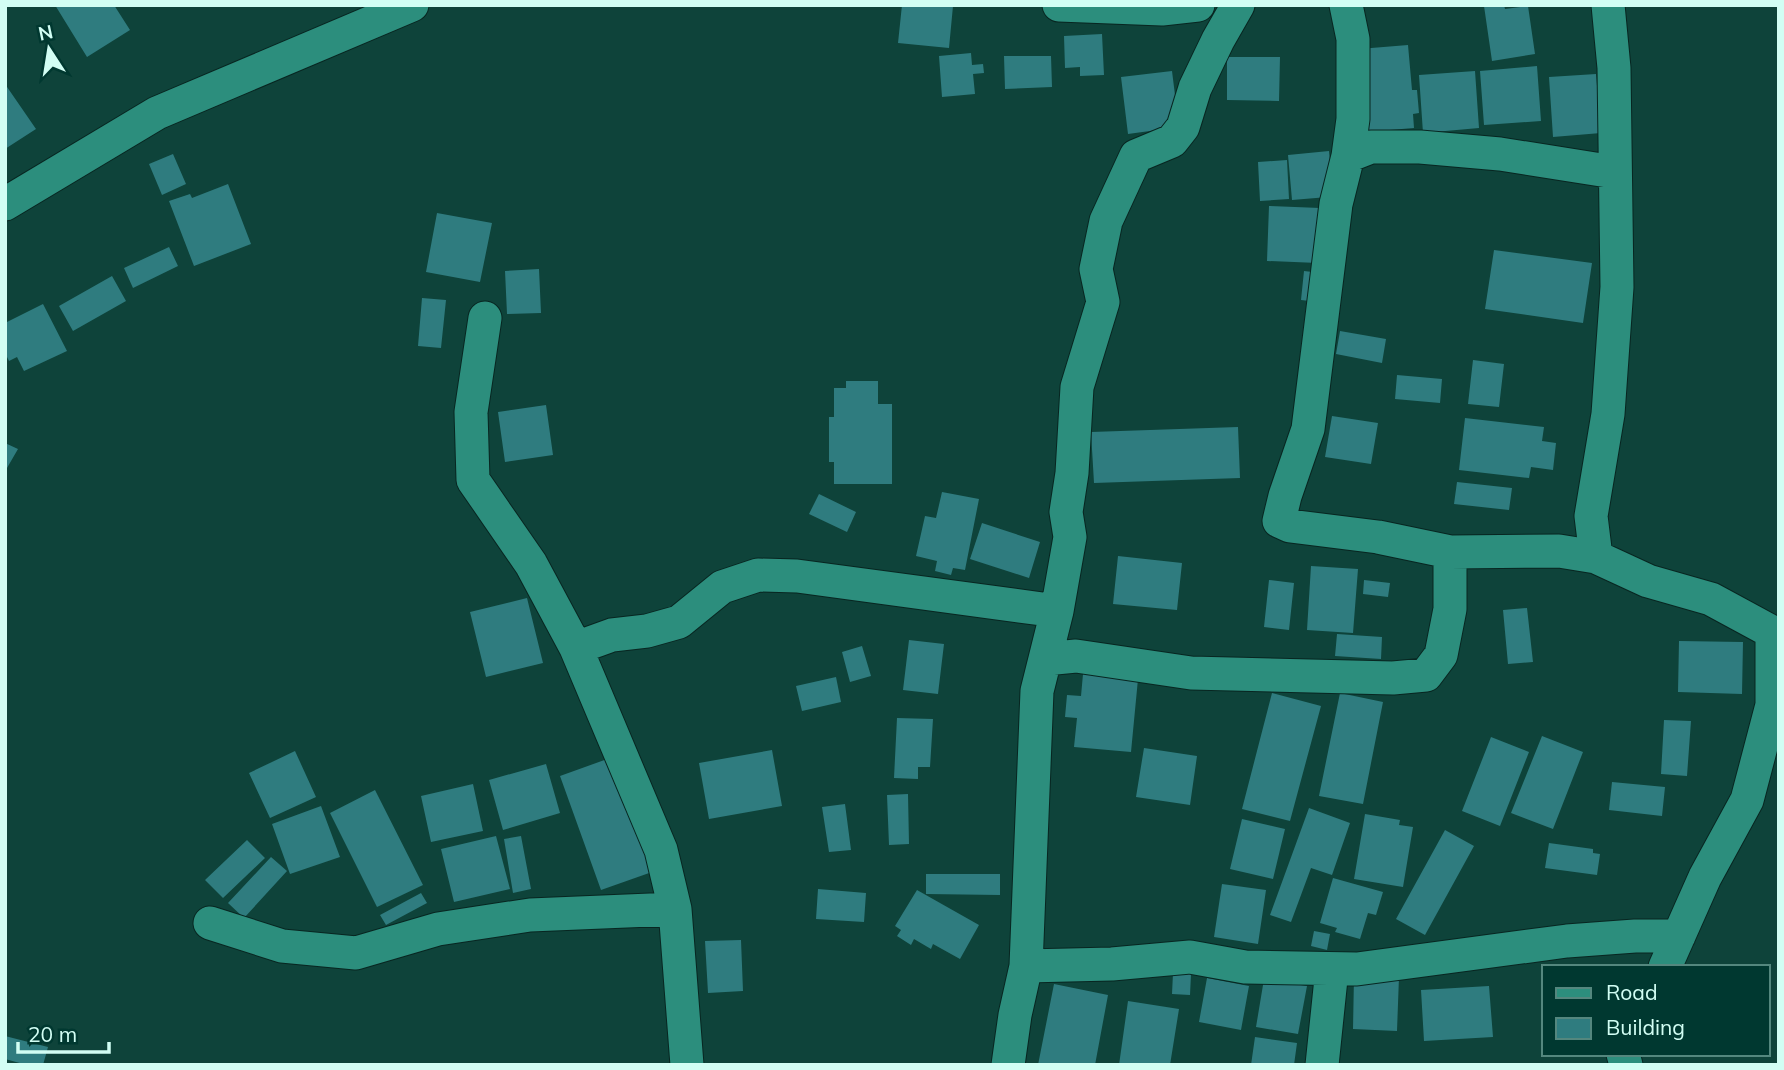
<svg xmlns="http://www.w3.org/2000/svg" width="1784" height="1070" viewBox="0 0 1784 1070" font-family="Mulish,sans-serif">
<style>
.building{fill:#2f7c7f}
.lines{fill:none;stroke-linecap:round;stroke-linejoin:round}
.minor-casing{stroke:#082621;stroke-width:35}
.minor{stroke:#2c8e7d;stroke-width:33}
</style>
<rect width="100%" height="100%" fill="#0e433a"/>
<path class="building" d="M55,5h59l16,25 -43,27z
M902,5l51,1 -4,42 -51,-5z
M1504,5l1,4 23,-3 7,48 -43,7 -8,-55z
M1102,34l2,41 -24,1v-9l-15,1 -1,-32z
M1408,45l4,45h5l2,23 -6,1 1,14 -49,4 -6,-83z
M971,53l1,12 11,-1 1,9 -11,1 2,20 -33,3 -3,-41z
M1004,56h47l1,31 -47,2z
M1227,57h53l-1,44 -52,-1z
M1537,66l4,55 -57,4 -4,-54z
M1172,71l7,56 -51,7 -7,-57z
M1475,71l4,57 -56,5 -4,-58z
M1596,74l5,59 -48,4 -4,-60z
M5,84l31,45 -31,20z
M1329,151l3,33 -4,13 -36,3 -4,-45z
M173,154l13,30 -24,11 -13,-31z
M1287,160l2,39 -29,2 -2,-39z
M228,184l23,60 -57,22 -25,-65 21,-7 2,4z
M1269,206l51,2 -2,55 -51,-2z
M437,213l55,10 -12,59 -54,-10z
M169,247l9,19 -45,22 -9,-20z
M1494,250l98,13 -9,60 -98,-14z
M539,269l2,44 -34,1 -2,-43z
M1304,271l17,2 -3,29 -17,-2z
M112,276l14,25 -53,30 -14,-25z
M422,298l24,2 -5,48 -23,-2z
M43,304l24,47 -43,20 -7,-14 -8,4 -4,-8v-30z
M1340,331l46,8 -4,24 -46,-9z
M1473,360l31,4 -5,43 -31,-3z
M1397,375l45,4 -2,24 -45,-4z
M846,381h32v23h14v80h-58v-22h-5v-45h5v-29h12z
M546,405l7,50 -48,7 -7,-50z
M1332,416l46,7 -7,41 -46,-7z
M1465,418l79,9 -2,14 14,2 -3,27 -22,-3 -2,11 -70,-8z
M1238,427l2,51 -146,5 -3,-51z
M5,443l13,6 -11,19 -2,-1z
M1457,482l55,6 -3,22 -55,-6z
M942,492l37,7 -14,71 -12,-2 -2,7 -16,-4 2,-10 -21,-5 9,-40 11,2z
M819,494l37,18 -9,20 -38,-18z
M982,523l58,19 -11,36 -59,-19z
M1118,556l64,7 -5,47 -64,-6z
M1311,566l47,3 -5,64 -46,-3z
M1269,580l25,3 -5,47 -25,-3z
M1364,580l26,3 -2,14 -25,-3z
M527,598l16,65 -57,14 -16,-65z
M1527,608l6,54 -25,2 -5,-54z
M1337,634l45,3 -1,22 -46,-3z
M909,640l35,4 -6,50 -35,-4z
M1679,641l64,1 -1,52 -64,-2z
M862,646l9,30 -21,6 -8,-30z
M1083,674l55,5 -7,73 -57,-5 3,-29 -12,-1 2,-22 14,1z
M836,677l5,25 -39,9 -6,-25z
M1272,693l49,13 -31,115 -48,-12z
M1340,693l43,9 -20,102 -44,-8z
M897,718l36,1 -3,48h-12v12l-24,-1z
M1664,720l27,1 -4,55 -26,-2z
M1542,736l41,16 -30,77 -42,-16z
M1491,737l38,15 -29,74 -38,-15z
M1144,748l53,8 -7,49 -54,-8z
M772,750l10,56 -73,13 -10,-56z
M295,751l21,46 -46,21 -21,-45z
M610,758l42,114 -51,18 -41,-114z
M546,764l14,49 -57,17 -14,-50z
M1612,782l53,5 -3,29 -53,-6z
M473,784l10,47 -52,11 -10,-46z
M375,790l48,95 -46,22 -47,-94z
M908,794l1,50 -20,1 -2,-50z
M845,804l6,46 -22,2 -7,-45z
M321,806l19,51 -50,17 -18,-50z
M1309,808l41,15 -18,52 -21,-7 -20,54 -21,-7z
M1365,814l35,6 -1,5 14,2 -10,60 -49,-8z
M1242,819l43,10 -12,50 -43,-10z
M1445,830l29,16 -49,89 -29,-16z
M496,836l14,53 -56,13 -13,-53z
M521,836l10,53 -18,4 -9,-54z
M247,840l18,18 -42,40 -18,-18z
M1549,843l44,6v4l7,1 -3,21 -52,-7z
M271,857l16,14 -43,47 -16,-15z
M926,874h74v21l-74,-1z
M1333,878l50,14 -7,23 -8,-2 -8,26 -25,-7 2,-4 -17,-5z
M1222,884l44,6 -8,54 -44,-7z
M818,889l48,4 -2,29 -48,-3z
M917,890l62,35 -19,34 -27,-15 -2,5 -17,-10 -3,6 -14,-9 4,-6 -6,-4z
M421,893l6,10 -41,22 -6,-10z
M1314,931l16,3 -3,16 -16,-4z
M741,940l2,51 -35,2 -3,-52z
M1173,973l18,1 -1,21 -18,-1z
M1354,976l45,1 -2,54 -44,-2z
M1207,978l42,8 -8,44 -42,-8z
M1264,979l43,7 -9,48 -42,-7z
M1054,984l54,11 -13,70h-57z
M1489,986l4,51 -69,4 -3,-51z
M1128,1001l51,8 -9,56h-51z
M5,1036l43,11 -5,18h-16l-22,-6z
M1255,1037l42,6 -3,22h-43z"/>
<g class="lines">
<g class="minor-casing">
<path id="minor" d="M1059,5l103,4 36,-4
M1346,5l7,34v80l-5,37 -12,48 -28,225 -23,67 -6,25 11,5 88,11 72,15
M1608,5l6,63 3,219 -9,127 -17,102 5,41 52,24 63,18 61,33v73l-25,95 -42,77 -40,90
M1348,156l23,-9h49l80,7 114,18
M5,204l152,-91 255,-108
M485,318l-14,94 2,68 58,84 45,84 85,202 14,59
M576,648l36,-13 35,-4 32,-9 43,-35 36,-12 39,1 260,35
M1045,659l31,-3 115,17 202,5 33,-3 15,-20 9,-46v-57l109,-1 37,6
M210,923l72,23 74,7 82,-24 92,-14 145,-6 12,156
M1026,966l86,-2 78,-7 55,10 112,2 210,-28 68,-5h44
M1623,1054l3,11
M1008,1065l7,-50 11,-49 11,-275 20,-80 13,-74 -4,-25 6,-39 5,-86 26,-85 -7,-33 10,-48 30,-65 36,-15 11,-14 12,-39 23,-48 20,-35
M1322,1065l10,-96"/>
</g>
<use href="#minor" class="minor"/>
</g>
<rect width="1784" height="1070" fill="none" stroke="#d2fef4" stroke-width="14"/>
<rect x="1542" y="965" width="228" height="91" fill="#003830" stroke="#54877e" stroke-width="2"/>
<rect x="1556" y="988" width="35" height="10" fill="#2c8e7d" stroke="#54877e" stroke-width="2"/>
<text x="1606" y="1000" font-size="21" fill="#d2fef4">Road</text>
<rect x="1556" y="1018" width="35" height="21" fill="#2f7c7f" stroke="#54877e" stroke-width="2"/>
<text x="1606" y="1035" font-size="21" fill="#d2fef4">Building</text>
<g transform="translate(49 49) rotate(348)" stroke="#003830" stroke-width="5" paint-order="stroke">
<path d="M0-5L12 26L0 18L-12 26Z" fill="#d2fef4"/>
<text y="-10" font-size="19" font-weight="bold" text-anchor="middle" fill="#d2fef4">N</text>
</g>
<path d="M18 1042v10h91v-10" fill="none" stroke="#d2fef4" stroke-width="3.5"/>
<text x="28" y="1042" font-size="21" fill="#d2fef4" stroke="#003830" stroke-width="5" paint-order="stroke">20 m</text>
</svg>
